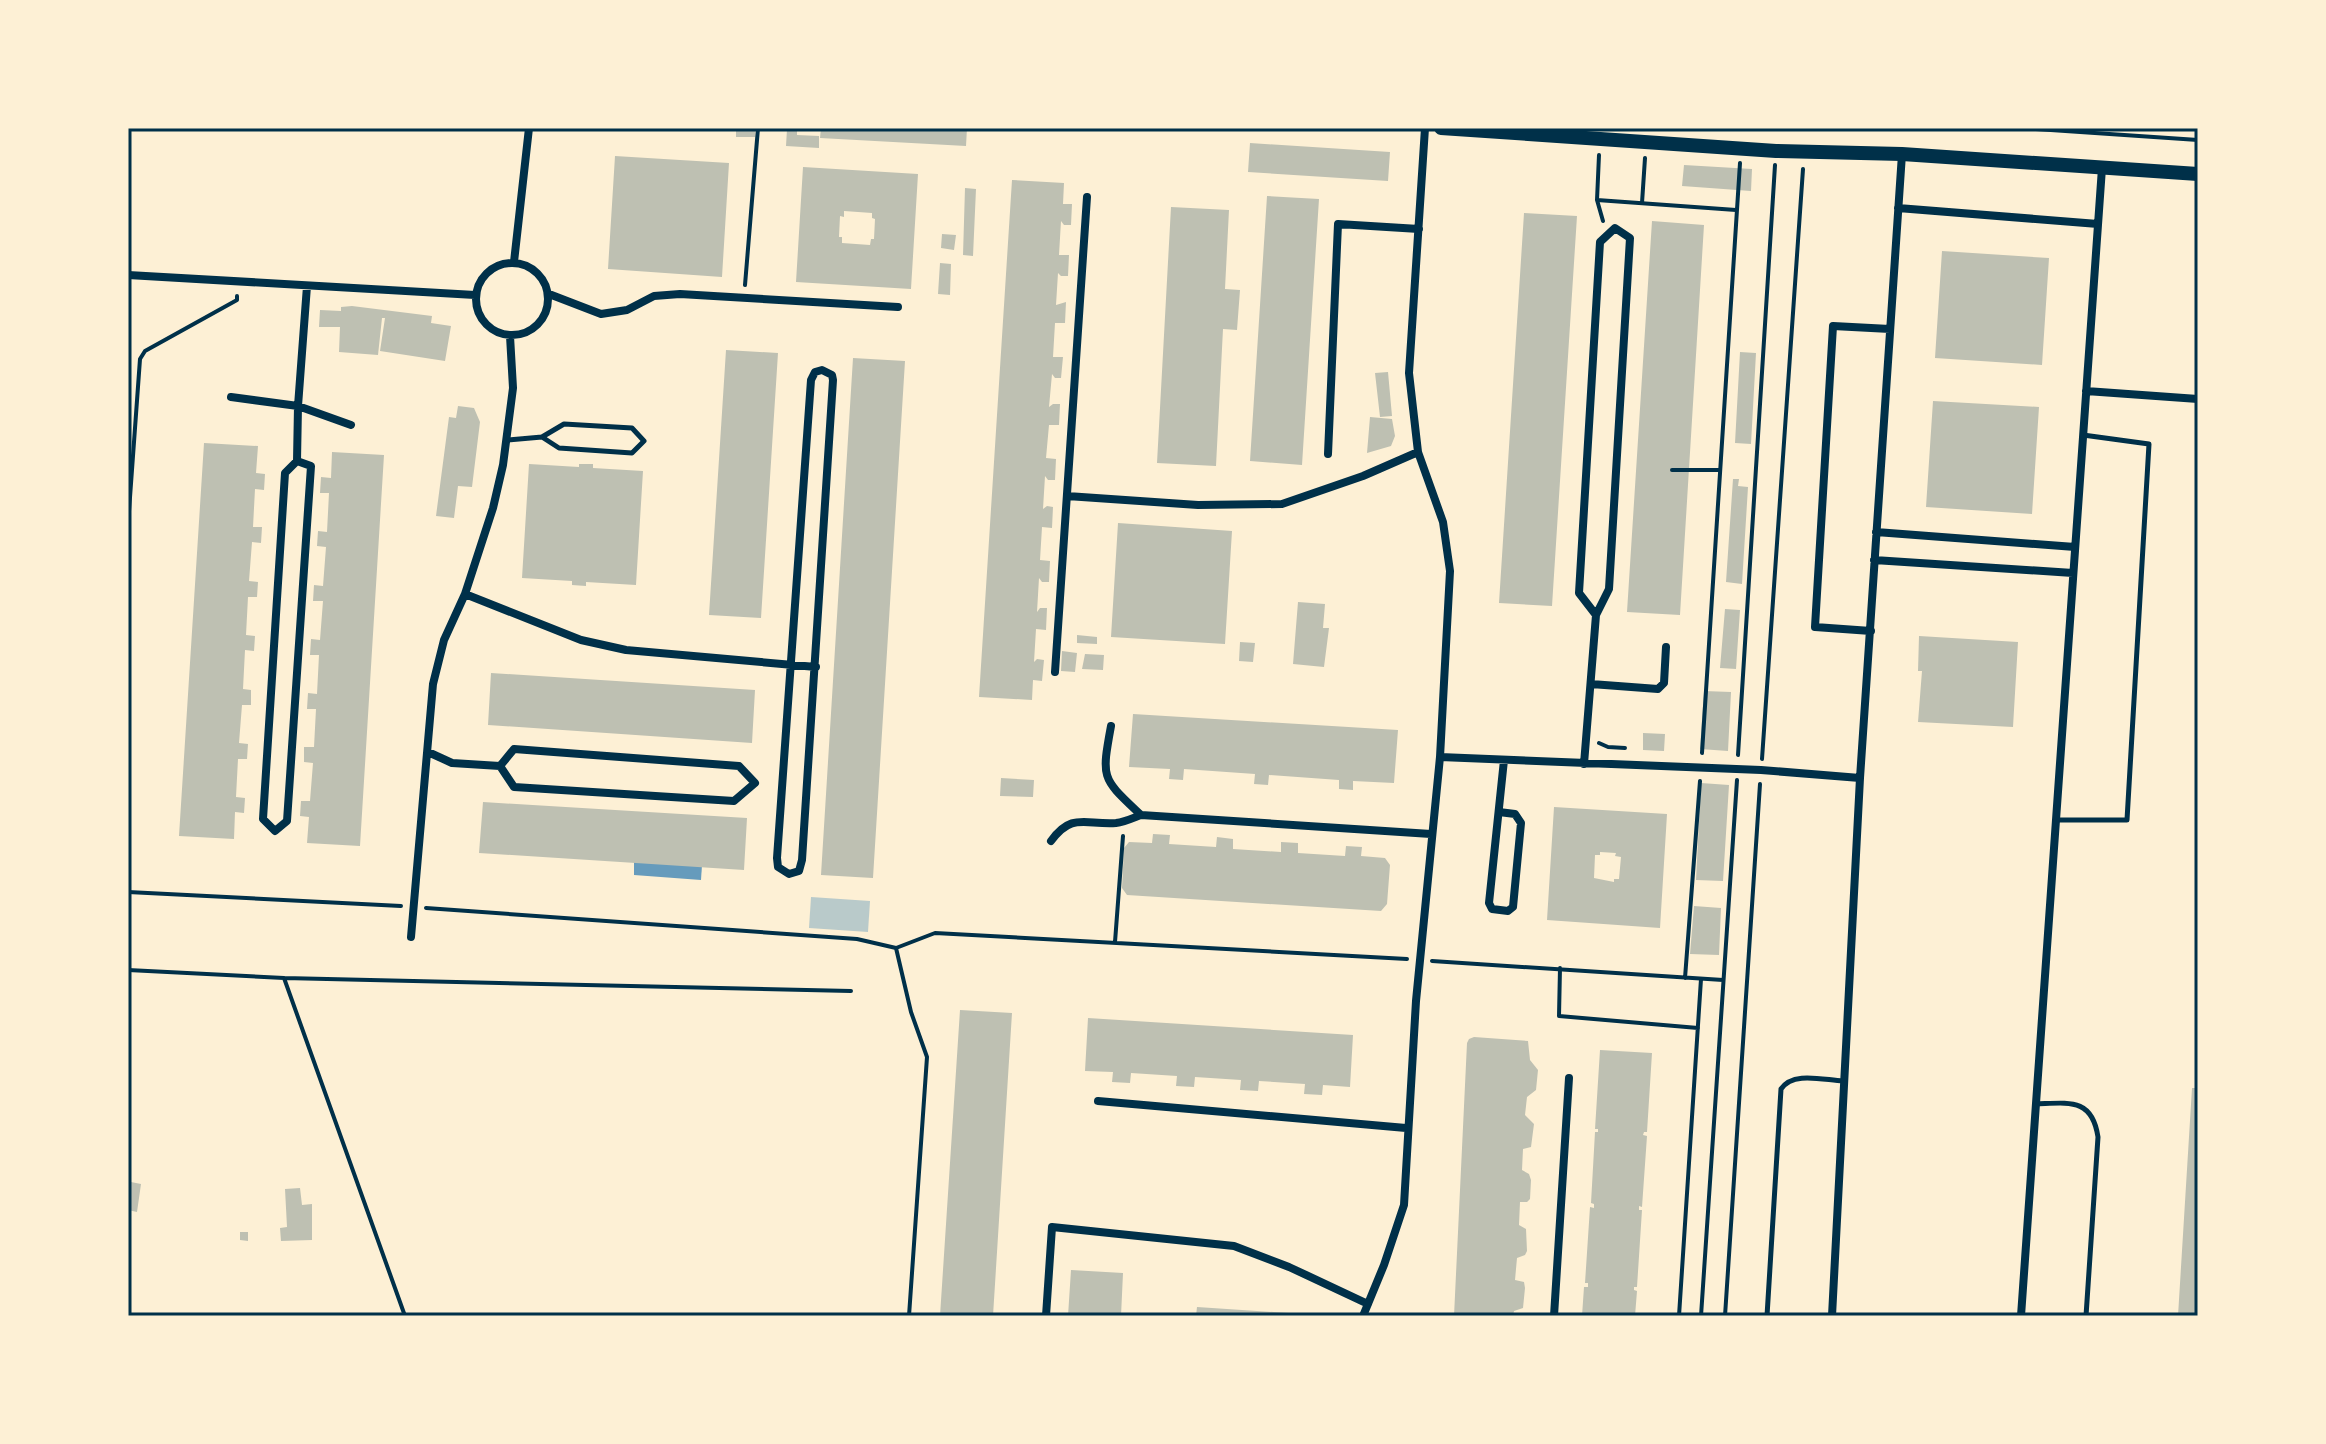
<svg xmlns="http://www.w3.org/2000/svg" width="2326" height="1444" viewBox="0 0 2326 1444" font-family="'Sofia Sans Condensed',sans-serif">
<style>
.green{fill:#b9caca}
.water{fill:#669bbc}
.building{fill:#bec0b2;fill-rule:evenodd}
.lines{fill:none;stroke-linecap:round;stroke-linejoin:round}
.path{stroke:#003049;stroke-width:4}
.service{stroke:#003049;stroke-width:5}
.minor{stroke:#003049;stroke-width:8}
.secondary{stroke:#003049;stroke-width:14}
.neatline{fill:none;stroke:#003049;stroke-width:3}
</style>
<rect width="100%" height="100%" fill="#fdf0d5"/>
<path class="green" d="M811,897l59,4 -2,31 -59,-4z"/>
<path class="water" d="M634,861l68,4 -1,15 -67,-5z"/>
<path class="building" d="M736,128h19v9h-19z
M821,128h146l-1,18 -146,-8z
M787,129l10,1v5l22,1v12l-33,-2z
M1250,143l140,9 -2,29 -140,-9z
M615,156l114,7 -7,114 -114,-8z
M1684,165l68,4 -1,22 -69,-5z
M803,167l115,7 -7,115 -115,-7zM844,211l28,2v5l3,1 -1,20h-3l-1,6 -28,-2v-6h-3l1,-21 4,1z
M1012,180l52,3 -1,21h9l-1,21h-7l-3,-4 -2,34h10l-1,21h-7l-3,-3 -2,32 10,-3 -1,21h-10l-2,34h10l-2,21h-6l-3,-4 -3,33 4,-3h7l-1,21h-10l-3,33 10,1 -1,21h-7l-3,-4 -2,33 4,-3 6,1 -1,21 -10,-1 -2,33 10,1 -1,21h-7l-3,-4 -2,34 3,-4h7l-1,22 -10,-1 -2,33 3,-3 7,1 -2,21 -9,-1 -1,20 -53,-3z
M965,188l11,1 -3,67 -10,-1z
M1267,196l52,3 -17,266 -52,-4z
M1171,207l58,3 -4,79 15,1 -3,40 -14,-1 -7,137 -59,-3z
M1524,213l53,3 -25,390 -53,-3z
M1652,221l52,4 -24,390 -53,-3z
M942,234l14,1 -2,15 -13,-2z
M1942,251l107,7 -7,107 -107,-7z
M940,263l11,1 -1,31 -12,-1z
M352,306l80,10 -1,7 20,3 -6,35 -65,-10 5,-33h-3l-4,37 -39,-3 1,-25h-21l1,-17 21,1v-4z
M726,350l52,3 -17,265 -52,-3z
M1740,352l16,1 -5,91 -16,-1z
M853,358l52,3 -32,517 -52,-3z
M1388,372l4,44 -12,1 -5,-44z
M1933,401l106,6 -7,107 -106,-7z
M458,406l16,2 6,14 -8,65 -14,-1 -4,32 -18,-2 13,-99 7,1z
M1370,417l22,2 3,17 -4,10 -24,7z
M204,443l54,3 -2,27 9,1 -1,16 -9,-1 -2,38h9l-1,16 -9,-1 -3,39 9,1 -1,15h-9l-2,38 9,1 -1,15 -9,-1 -2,39 8,1v15h-9l-3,38 9,1 -1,15h-9l-2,38 9,1 -1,15 -9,-1 -1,27 -55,-3z
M332,452l52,3 -24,391 -53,-3 2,-26 -9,-1 1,-15h9l3,-38 -9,-1v-15h10l2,-38h-9l1,-16 9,1 2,-39h-9l1,-16 9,1 3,-39h-10l1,-16 9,1 3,-39 -9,-1 1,-15 9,1 2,-39h-9l1,-16 10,1z
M529,464l50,3v-3h14v4l50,3 -7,114 -50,-3v4l-14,-1v-4l-50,-3z
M1733,479h6l-1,7 10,1 -6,97 -16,-2z
M1118,523l114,8 -7,113 -114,-7z
M1298,602l27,2 -2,24h6l-5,39 -31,-3z
M1725,609l15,1 -4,59 -16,-1z
M1077,635l20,2v7l-20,-1z
M1919,636l99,6 -5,85 -95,-5 4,-51h-4z
M1240,642l15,1 -2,19 -14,-1z
M1062,651l15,2 -2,19 -14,-1z
M1085,654l19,1 -1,15 -21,-1z
M491,673l264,17 -3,53 -264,-18z
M1704,691l27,1 -3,59 -28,-2z
M1133,714l265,16 -4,53 -41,-2v9l-14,-1v-9l-70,-5 -1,10 -14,-1 1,-10 -71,-5 -1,11 -14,-1 1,-10 -41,-2z
M1643,733l22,1 -1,17 -21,-1z
M1001,778l33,2 -1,17 -33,-1z
M1701,783l28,2 -6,96 -27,-1z
M483,802l264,16 -3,52 -265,-17z
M1554,807l113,7 -7,114 -113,-8zM1600,852l16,1 -1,3 6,1 -2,22h-5v3l-20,-4 1,-23h5z
M1153,834l17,1 -1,9 47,3 1,-10 16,2v10l48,3v-10l17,1v10l47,3 1,-10 16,1 -1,9 24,2 5,7 -3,39 -6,7 -254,-16 -5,-7 2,-40 5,-6 23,1z
M1694,906l27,2 -2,47 -29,-1z
M960,1010l52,3 -19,303h-53z
M1088,1018l265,17 -3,52 -27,-2 -1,10 -18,-1 1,-10 -46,-3 -1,10 -18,-1 1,-10 -46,-3 -1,10 -18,-1 1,-10 -46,-3 -1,10 -18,-1 1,-10 -28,-1z
M1474,1037l54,4 2,19 8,10 -2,20 -9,7 -2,18 9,9 -3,23 -8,2 -1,21 7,4 2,6 -1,19 -3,3h-7l-1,23 7,4 1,22 -2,4 -8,3 -2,22 9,2 1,6 -2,20 -9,3 -1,5h-59l13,-273 2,-4z
M1600,1050l52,3 -5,79h-3l-1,3 4,1 -5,71 -3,-1v4h3l-5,77h-3v3l3,1 -2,25h-53l2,-29h4v-4h-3l5,-76 4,1v-4l-3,-1 4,-71h3v-3h-3z
M2192,1088h6v228h-20z
M131,1182l10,2 -4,28 -9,-2z
M300,1188l2,17 10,-1v36l-31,1 -1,-13 7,-1 -2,-38z
M240,1232h8v9l-8,-1z
M1071,1270l52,3 -2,43h-53z
M1197,1307l107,7v2h-108z"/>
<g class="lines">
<path class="path" d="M2021,128l177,12
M1599,155l-2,45 139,10
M1597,200l6,21
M1642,203l3,-45
M745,285l13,-157
M1672,470h48
M128,525l12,-166 5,-8 92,-51v-4
M1599,743l9,4 17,1
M1702,753l38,-590
M1738,755l37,-590
M1762,759l41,-590
M128,892l273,14
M426,908l431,31 39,9 39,-15 472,26
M1115,942l8,-106
M896,948l15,64 16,45 -18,259
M1432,961l291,19
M1560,968l-1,48 139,12
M128,970l156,8 567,13
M284,978l121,338
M1685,978l15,-197
M1679,1316l22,-337
M1701,1316l36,-536
M1725,1316l35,-532"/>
<path class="service" d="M507,440l35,-3 22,-13 68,4 12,13 -12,12 -73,-5 -17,-11
M2056,820h71l22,-376 -66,-9
M2035,1104c33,-1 57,-7 63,33l-12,179
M1767,1316l14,-227c12,-18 42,-9 62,-8"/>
<path class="minor" d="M1898,208l200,16
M514,262l15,-134
M476 299a36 36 0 1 1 72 0a36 36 0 1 1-72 0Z
M128,275l347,20
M549,294l52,20 26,-4 27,-14 26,-2 218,13
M822,370l10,5 1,5 -31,480 -3,11 -10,3 -11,-7 -1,-9 34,-478 4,-8z
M2086,391l112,8
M231,397l67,9 53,19
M1328,454l10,-230 81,5
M297,461l14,5 -24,355 -12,10 -12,-12 22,-346z
M297,461l1,-55 9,-120
M1067,496l131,9 84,-1 81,-28 55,-24
M1876,532l199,15
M1874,560l199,13
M465,594l116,46 45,10 190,17
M1871,631l-56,-4 18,-301 57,3
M1055,672l32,-475
M1591,684l67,5 6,-6 2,-36
M1111,726c-10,54 -9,52 30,89
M514,749l225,17 16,17 -21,18 -220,-14 -14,-21z
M428,752l24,11 48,3
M1440,757l321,13 99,8
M1584,764l12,-149 13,-26 21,-351 -15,-10 -15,14 -21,351 17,22
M1499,812l16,2 6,9 -8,84 -5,4 -16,-2 -3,-6 15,-143
M1051,841c21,-29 34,-16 65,-18 9,-1 17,-5 25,-8l290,19
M411,937l22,-253 11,-44 21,-46 28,-86 10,-43 10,-77 -3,-52
M1098,1101l308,27
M1046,1316l6,-89 182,19 55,21 79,37
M1363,1316l21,-51 20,-60 12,-204 24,-244 10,-186 -7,-49 -25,-70 -9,-79 16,-245
M1554,1316l15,-238
M1832,1316l28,-538 42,-624
M2021,1316l81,-1148"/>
<path class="secondary" d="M1441,128l335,23 126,3 296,20"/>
</g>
<rect width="2326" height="1444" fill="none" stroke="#fdf0d5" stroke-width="260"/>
<rect x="130" y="130" width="2066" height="1184" class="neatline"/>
</svg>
